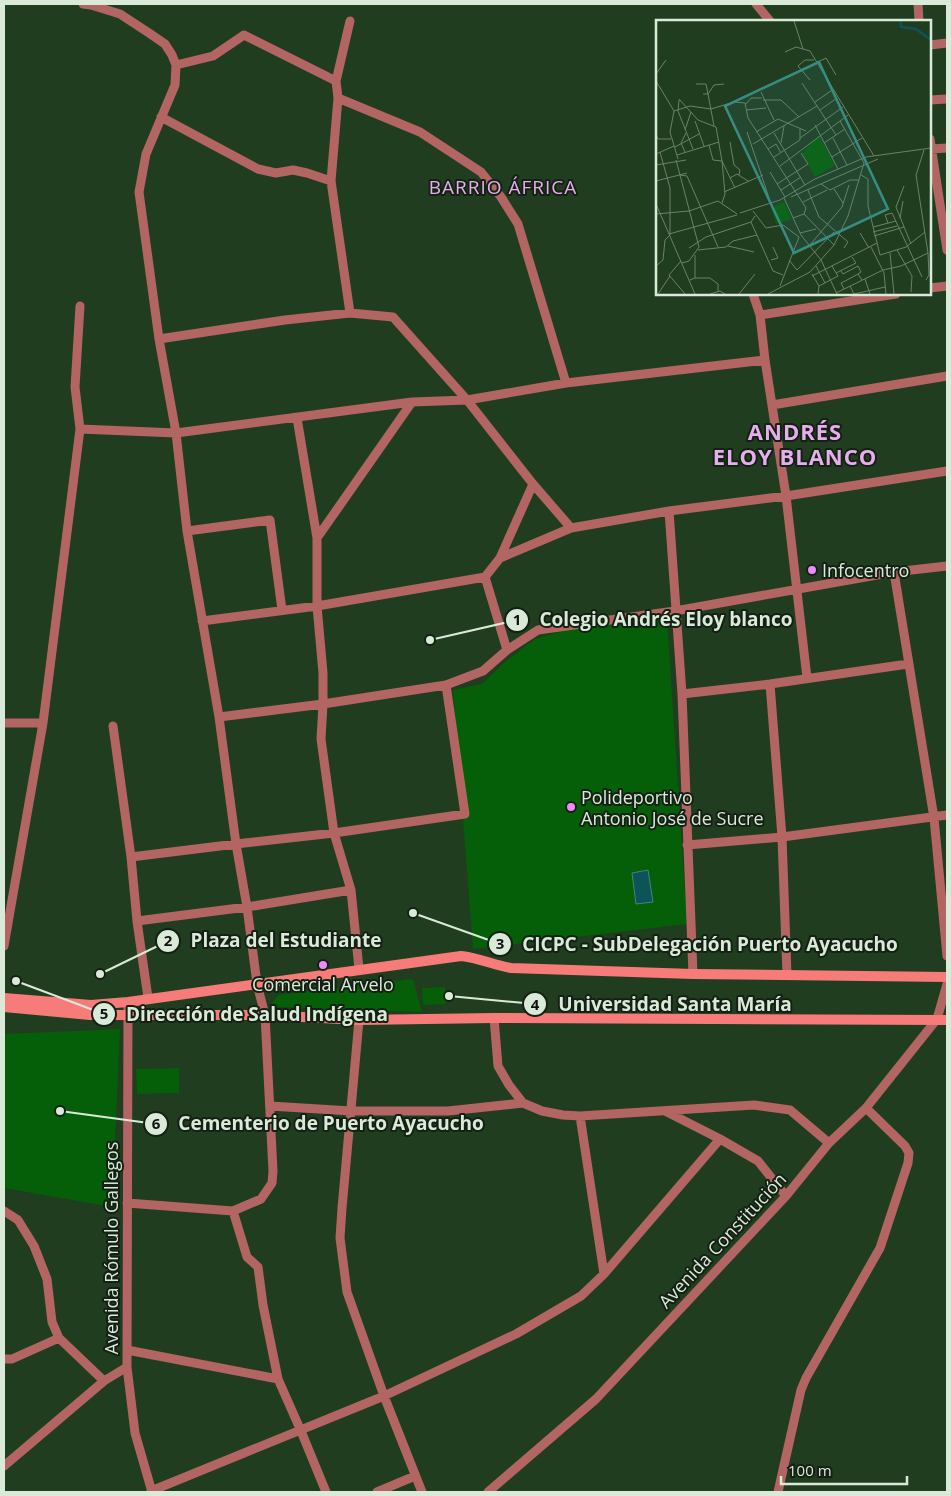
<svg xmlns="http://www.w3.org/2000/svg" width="951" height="1496" viewBox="0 0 951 1496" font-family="'Open Sans',sans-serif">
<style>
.green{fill:#055e08}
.water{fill:#0d5459;stroke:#4a817f}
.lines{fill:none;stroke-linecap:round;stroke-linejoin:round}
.minor{stroke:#b26562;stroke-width:9}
.secondary{stroke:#f77c79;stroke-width:10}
.poi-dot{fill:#ed8cf9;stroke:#142013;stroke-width:2}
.labels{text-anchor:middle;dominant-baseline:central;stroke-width:4;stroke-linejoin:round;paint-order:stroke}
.poi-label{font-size:18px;fill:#daead8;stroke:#142013;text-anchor:start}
.street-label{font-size:18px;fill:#daead8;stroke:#142013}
.neighbourhood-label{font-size:19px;letter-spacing:1px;fill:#e5afeb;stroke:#142013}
.district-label{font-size:22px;font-weight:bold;letter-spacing:1px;fill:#e5afeb;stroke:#142013}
.inset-river{fill:none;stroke:#0d5459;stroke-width:2.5}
.inset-road{fill:none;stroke:#6b826a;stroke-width:1}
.view{fill:#388d83;fill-opacity:0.15;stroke:#388d83;stroke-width:2.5}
.inset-edge{fill:none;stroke:#daead8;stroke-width:2.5}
.leader{fill:none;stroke:#daead8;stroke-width:2}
.callout-dot{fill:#daead8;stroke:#142013;stroke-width:2}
.mark-label{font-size:15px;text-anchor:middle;font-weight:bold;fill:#111}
.callout-label{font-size:19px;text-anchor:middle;font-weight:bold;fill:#daead8;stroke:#142013;stroke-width:4;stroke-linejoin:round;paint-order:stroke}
</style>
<rect width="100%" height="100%" fill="#213d20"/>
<path class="green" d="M667,618l20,306 -214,25 -20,-259 29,-6 23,-22 30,-23 35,-10z
M413,979l9,33 -144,-5 -6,-4 6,-8z
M445,987l1,17 -23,1 -1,-17z
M120,1029l-8,178 -108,-19v-154z
M179,1068v25l-42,1 -1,-25z"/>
<path class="water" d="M648,870l5,32 -17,2 -4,-31z"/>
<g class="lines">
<path class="minor" d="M83,4l8,1 29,9 29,19 16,11 7,11 4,10 -1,20 -29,69 -7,38 20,147 17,94 11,98 32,186 17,127 11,63 10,77 8,31 8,156 -1,12 -11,16 -28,12 -106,-8
M756,4l14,17
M918,4l1,17
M350,21l-14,60 2,17 -7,83 19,132
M930,45l17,-2
M176,65l37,-9 31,-21 92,46
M338,98l82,34 61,40 20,25 17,27 48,159
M930,100l17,-1
M161,117l97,52 18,4 17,-3 14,3 24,8
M930,139l17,111
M931,149l16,-1
M930,288l17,-2
M753,294l7,21 5,45 21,136 21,182
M760,315l136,-21
M159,339l126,-19 65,-7 43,4 74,83 66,84 38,44
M772,405l175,-29
M297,418l20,120v68l6,67v31l-2,35 13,94 17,57 8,79
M80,429l96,4 236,-31 55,-2 99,-17 199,-23
M669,511l13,183 11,280
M187,531l83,-11 12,90
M317,538l95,-136
M500,558l71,-30 98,-17 117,-15 161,-25
M894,572l40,246 13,138
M485,577l22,73
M202,621l115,-15 168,-29 15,-19 33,-74
M770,684l12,153 5,138
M682,694l88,-10 138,-20
M219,717l104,-13 123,-19 37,-14 24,-21 31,-20 137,-19 219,-39 53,-6
M4,723h39
M113,726l18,131 6,64 11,77
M687,845l95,-8 165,-22
M131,857l105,-13 98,-11 131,-19 -19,-129
M137,921l110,-14 104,-17
M4,946l39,-223 37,-294 -5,-42 5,-81
M128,1002l-1,365 8,66 17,59
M494,1018l4,48 11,19 14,18 19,8 21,4 17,1 174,-11 36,5 39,33
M359,1020l-17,188 -2,30 7,54 37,104 38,96
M270,1106l81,5h97l75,-8
M665,1111l55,28 38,22 28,35
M580,1116l24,158
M4,1211l14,9 16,26 13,33 5,43 7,16 45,43
M233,1211l14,46 11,10 5,38 15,74 23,52 25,61
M127,1350l151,29
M4,1359h8l47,-21
M4,1466l100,-85 23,-14
M151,1491l233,-95 132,-62 65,-38 23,-22 116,-135
M377,1492l38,-16
M488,1492l108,-93 190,-203 43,-53 37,-35 71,-89 10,-35
M778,1492l23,-102 5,-12 74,-130 28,-85 1,-10 -4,-7 -39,-38"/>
<path class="secondary" d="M4,998l87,7 37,-3 333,-46c18,2 33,9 50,12l182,6 254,3
M4,1007l86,8h175l94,5 135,-2 453,2"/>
</g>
<g class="poi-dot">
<circle cx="812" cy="570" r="5"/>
<circle cx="571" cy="807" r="5"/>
<circle cx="323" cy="965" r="5"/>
</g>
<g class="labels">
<g class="poi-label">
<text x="822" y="570">Infocentro</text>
<text x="581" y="797">Polideportivo<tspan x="581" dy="21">Antonio José de Sucre</tspan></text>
<text x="323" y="984" text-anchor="middle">Comercial Arvelo</text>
</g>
<g class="street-label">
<text transform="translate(722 1240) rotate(-47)">Avenida Constitución</text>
<text transform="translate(111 1248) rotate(-90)">Avenida Rómulo Gallegos</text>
</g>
<g class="neighbourhood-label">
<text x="503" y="187">BARRIO ÁFRICA</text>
</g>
<g class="district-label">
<text x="795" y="431">ANDRÉS<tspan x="795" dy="25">ELOY BLANCO</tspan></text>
</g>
</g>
<g transform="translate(656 20)">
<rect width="275" height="275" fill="#213d20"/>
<path d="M163,116l16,29 -20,12 -13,-24zM128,182l8,17 -16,5 -5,-16z" fill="#055e08"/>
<path class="inset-river" d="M245,1v6l15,2 15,11"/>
<path class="inset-road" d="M138,1l9,28M129,32l11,-5 14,4 64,105M160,43l10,-5 10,17M0,54l10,-14M154,60l-12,-14 7,-6h9M0,61l18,30M146,63l34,52M40,64h10l2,10h-5M105,72l13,28M23,79l19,21 18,7 6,34 3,33 -3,9M23,80l-1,11 15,38M107,80h18l18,17M159,82l17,-12M90,84l5,-6h11M90,90l20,-2M164,90l17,-12M18,91l16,-5 21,3 23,-7 11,1 3,15 58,90 -2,6 -11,4M18,91l-4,21 8,27M39,101l9,25M159,105l23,44M58,106l-6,-32 6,-9 10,-1M29,110l6,-18M91,112l24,72M100,112l22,-13 28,12M118,113l31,52M0,114l2,5h13M144,118l43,-31M177,118l14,27M74,122l4,23 6,5 -1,5M125,123l3,-17M168,123l21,-14M97,124l64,-38M53,125l4,15 9,1 13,27M19,127l24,-13M112,129l8,-5 5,9M268,130l-8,25 12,78 1,22 -3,5M4,132l10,36v47M29,132l-4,-9 5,-10M0,134l18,-8M21,135l42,-13M118,137l26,-17v-11M176,137l30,-19M20,140l23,87 -10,14 -7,2M0,145l30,-5M124,146l68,-51M114,152l15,25M24,155l7,1 31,71M205,155l7,4v27l12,49 26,-8 19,-15M74,158l7,-4 11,7M0,161l31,-8M121,164l31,-20 -7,-11M165,164l9,6 20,-10h9M248,166l-8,21 15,37M178,169l9,14M125,170l20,-13M152,170l11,27 29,25 -4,6M68,172l39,-17M135,177l87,-38M128,178l17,37 20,25 16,34M147,182l24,-12M0,184l13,30M97,191l13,17 17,-3 16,12M84,193l40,-13 35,-21 51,-22 65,-9M0,194l33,-3 29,-10 19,13M148,194l30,31M244,198l3,-17M95,202l22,49 10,4M232,203l-3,-8 7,-2 30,64M217,207l23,-6M217,212l24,-6M144,213l16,-4M204,213l9,15M218,216l30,-9M72,226l26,6M153,226l33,-39 7,-22M215,227l13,26 2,21M33,228l17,-11 45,-15 4,-6M42,230l28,-3 7,-6 24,-6M241,230l15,26 -1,16M234,233l4,41M115,240l7,-2 -5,-11M133,240l8,10 37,-38M25,241l-12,14 16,19M0,246l7,-6 2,-20 5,-5M160,246l9,17M185,251l2,3 15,-8 3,6 -3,2M180,253l20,-10 -4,-6M156,254l7,12 -1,8M156,256l65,-33M39,258h15l8,6v7M209,259l5,15M34,260l5,-2v-23M124,266l19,-49M163,266l19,-10 -6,-10M194,266l4,8 31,-7M188,269l-3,-6 6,-3 11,-6 4,6M180,273l47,-23 18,-4 27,-13M2,274l12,-18M39,274l-26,-60 68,-19M54,274l10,-3 5,3M83,274l16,-20M112,274l42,-22 24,-27 14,-29 16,-53 -24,-42"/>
<path class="view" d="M163,42l69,147 -94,44 -69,-147z"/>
<rect width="275" height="275" class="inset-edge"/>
</g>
<path class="leader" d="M430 640L517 620M100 974L168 941M413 913L500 944M449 996L535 1004M16 981L104 1014M60 1111L156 1124"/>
<g class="callout-dot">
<circle cx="430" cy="640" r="5"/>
<circle cx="100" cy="974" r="5"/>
<circle cx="413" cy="913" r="5"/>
<circle cx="449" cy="996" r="5"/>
<circle cx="16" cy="981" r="5"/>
<circle cx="60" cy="1111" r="5"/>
<circle cx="517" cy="620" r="12"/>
<circle cx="168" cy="941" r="12"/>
<circle cx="500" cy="944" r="12"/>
<circle cx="535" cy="1004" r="12"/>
<circle cx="104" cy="1014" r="12"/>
<circle cx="156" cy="1124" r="12"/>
</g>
<g class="mark-label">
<text x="517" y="625">1</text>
<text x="168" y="946">2</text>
<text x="500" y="949">3</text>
<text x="535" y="1010">4</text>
<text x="104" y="1019">5</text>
<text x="156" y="1129">6</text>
</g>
<g class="callout-label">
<text x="666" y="626">Colegio Andrés Eloy blanco</text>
<text x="286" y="947">Plaza del Estudiante</text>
<text x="710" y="951">CICPC - SubDelegación Puerto Ayacucho</text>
<text x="675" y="1011">Universidad Santa María</text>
<text x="257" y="1021">Dirección de Salud Indígena</text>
<text x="331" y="1130">Cementerio de Puerto Ayacucho</text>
</g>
<rect width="951" height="1496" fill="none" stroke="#daead8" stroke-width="10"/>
<path d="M781 1476v8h126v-8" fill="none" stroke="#daead8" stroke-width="2.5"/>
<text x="788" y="1476" font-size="15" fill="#daead8" stroke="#142013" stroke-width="4" paint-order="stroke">100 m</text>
</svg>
